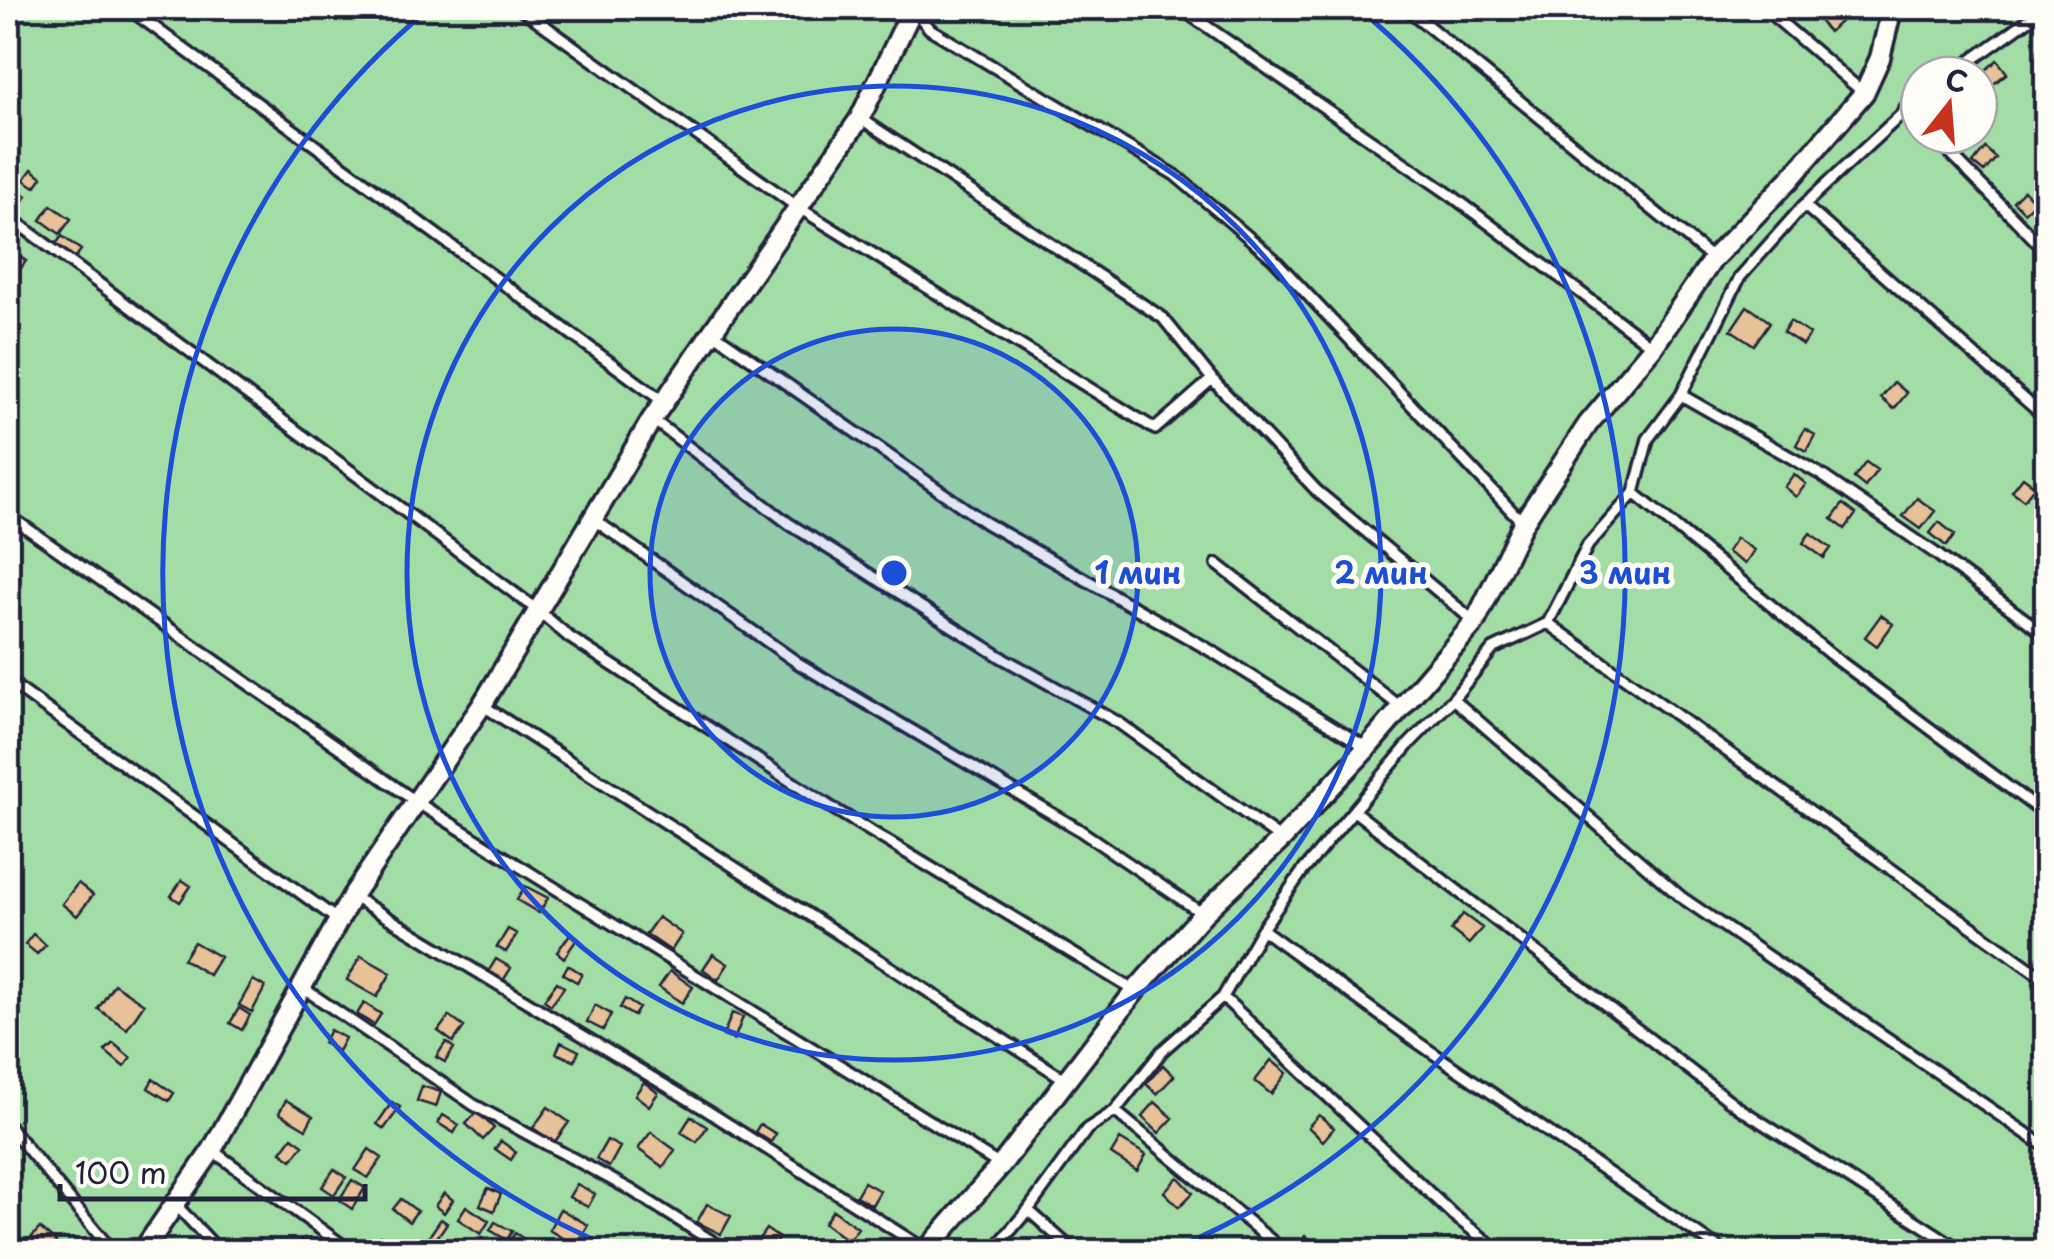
<svg xmlns="http://www.w3.org/2000/svg" width="2054" height="1259" viewBox="0 0 2054 1259" font-family="'Playpen Sans',sans-serif">
<style>
.green{fill:#a1dda4;stroke:#628070;stroke-width:2.5;fill-rule:evenodd}
.building{fill:#e7c198;stroke:#22223b;stroke-width:2.5}
.lines{fill:none;stroke-linecap:round;stroke-linejoin:round}
.lane-casing{stroke:#22223b;stroke-width:16}
.street-casing{stroke:#22223b;stroke-width:25}
.lane{stroke:#fdfcf7;stroke-width:9}
.street{stroke:#fdfcf7;stroke-width:18}
.ring{fill:none;stroke:#1d4ed8;stroke-width:5}
.centre{fill:#1d4ed8;stroke:#fdfcf7;stroke-width:5}
.ring-label{font-size:30px;text-anchor:middle;font-weight:bold;fill:#1d4ed8;stroke:#fdfcf7;stroke-width:10;stroke-linejoin:round;paint-order:stroke}
</style>
<rect width="100%" height="100%" fill="#f6eada"/>
<filter id="ink" filterUnits="userSpaceOnUse"><feTurbulence type="fractalNoise" baseFrequency=".01" numOctaves="2"/><feDisplacementMap in="SourceGraphic" scale="20" xChannelSelector="R" yChannelSelector="G"/><feConvolveMatrix kernelMatrix="1 2 1 2 8 2 1 2 1" color-interpolation-filters="sRGB"/></filter>
<g filter="url(#ink)">
<path class="green" d="M8,8h2038v1243h-2038zM1919,75h60v60h-60z"/>
<path class="building" d="M1820,8h13l10,11 -14,13 -16,-18z
M1997,60l10,13 -23,19 -5,-6v-10z
M1985,148l11,10 -12,14 -11,-9z
M32,169l10,8 -7,10 -11,-7z
M16,188l11,8 -11,15 -8,-6v-5z
M2024,190l11,12 -11,10 -11,-11z
M51,205l20,14 -11,15 -19,-14z
M62,236l19,14 -6,8 -19,-14z
M11,250l15,11 -15,21 -3,-2v-26z
M1747,306l23,16 -16,23 -23,-15z
M1790,321l20,13 -7,11 -20,-13z
M1894,382l13,11 -13,16 -13,-11z
M1805,429l10,6 -9,16 -10,-6z
M1866,462l11,8 -12,17 -11,-9z
M1794,474l12,10 -10,13 -12,-10z
M2023,477l12,9 -11,14 -12,-9z
M1917,498l18,13 -14,18 -18,-13z
M1843,504l13,10 -11,15 -13,-10z
M1939,522l16,13 -9,11 -16,-13z
M1810,533l21,15 -7,10 -21,-15z
M1736,538l18,12 -9,14 -18,-12z
M1881,615l12,9 -16,22 -12,-9z
M182,880l9,6 -11,16 -9,-6z
M78,883l15,12 -16,21 -15,-12z
M525,886l23,12 -9,15 -22,-13z
M1463,914l19,14 -13,16 -18,-14z
M658,917l24,17 -11,17 -25,-17z
M508,929l9,5 -11,18 -9,-5z
M33,934l13,11 -9,9 -12,-10z
M570,934l7,5 -13,19 -7,-6z
M194,942l26,15 -11,18 -26,-16z
M713,954l15,10 -10,16 -15,-11z
M361,956l30,17 -14,24 -30,-17z
M496,959l15,9 -8,13 -15,-9z
M568,965l14,9 -5,8 -14,-8z
M670,971l23,16 -11,16 -23,-16z
M253,980l12,7 -13,25 -13,-7z
M557,982l7,5 -13,18 -7,-5z
M114,984l30,20 -17,25 -29,-20z
M625,999l14,9 -5,8 -14,-8z
M364,1003l17,11 -7,11 -17,-11z
M595,1005l16,9 -8,16 -16,-8z
M239,1008l11,7 -8,15 -12,-7z
M732,1013l11,4 -9,23 -11,-4z
M449,1016l15,11 -11,15 -15,-11z
M330,1030l15,8 -7,13 -15,-8z
M446,1042l8,6 -9,14 -9,-5z
M561,1042l18,9 -5,10 -18,-8z
M113,1043l18,15 -7,9 -19,-16z
M1271,1060l16,13 -16,21 -16,-13z
M1163,1065l11,11 -17,18 -11,-10z
M153,1079l21,14 -5,8 -21,-13z
M644,1082l14,11 -9,13 -14,-11z
M422,1086l19,6 -5,15 -19,-6z
M286,1100l27,16 -7,13 -27,-16z
M392,1102l8,5 -16,22 -7,-5z
M1155,1102l18,16 -14,15 -17,-16z
M548,1107l21,15 -15,21 -21,-15z
M477,1112l17,16 -11,12 -17,-16z
M443,1115l16,10 -5,8 -16,-10z
M1319,1115l15,13 -11,13 -15,-14z
M691,1116l16,11 -10,15 -16,-10z
M760,1124l16,10 -5,8 -16,-10z
M651,1132l24,18 -12,17 -25,-18z
M292,1137l11,8 -11,15 -11,-8z
M1120,1139l26,16 -9,16 -26,-17z
M607,1140l13,7 -11,20 -13,-8z
M501,1141l15,11 -5,8 -16,-11z
M369,1149l13,9 -14,20 -13,-8z
M334,1169l12,8 -12,18 -12,-8z
M1178,1177l15,16 -14,14 -15,-15z
M352,1180l13,8 -13,21 -13,-9z
M864,1182l16,9 -8,14 -16,-9z
M577,1184l18,10 -7,13 -19,-10z
M488,1188l13,6 -7,17 -14,-6z
M444,1193l9,7 -9,13 -9,-7z
M401,1199l16,12 -8,11 -16,-13z
M707,1204l24,12 -10,18 -24,-12z
M466,1206l23,15 -8,13 -23,-15z
M560,1209l28,16 -12,21 -27,-16z
M833,1210l25,18 -10,13 -24,-18z
M441,1219l6,4 -13,19 -6,-4z
M495,1222l17,9 -5,9 -17,-10z
M40,1228l16,14 -8,10h-6l-13,-12z
M766,1229l13,9 -10,14h-13l-4,-3z
M515,1233l20,13 -4,6 -21,-11z
M1305,1235l13,11 -4,6 -20,-3z
M380,1236l21,16h-31z
M304,1238l14,11 -2,3 -22,-1z"/>
<g class="lines">
<g class="lane-casing">
<path id="lane" d="M128,8l536,394
M520,8l276,198 359,223 57,-50
M1180,8l272,188 201,151
M1406,8l307,251
M1764,8l100,85
M914,10l16,19 245,146 98,83 250,265
M1951,75l94,-67
M1905,108l14,14
M860,118l303,200 49,61 105,112 158,131
M1932,135l114,116
M1804,205l242,213
M8,216l532,396 29,25 260,169 306,185
M712,332l274,191 227,129 154,96
M1681,395l139,79 115,79 111,82
M652,419l136,104 213,134 118,66 162,116
M1634,493l196,161 216,161
M8,515l410,288 582,362
M593,519l205,144 280,166 125,85
M1217,564l185,144
M1548,623l498,357
M8,681l330,239
M1453,699l228,198 365,250
M482,705l584,375
M1354,811l385,297 225,144
M352,896l354,214 220,140
M1262,929l152,111 310,212
M303,988l171,117 157,85 98,62
M1115,1111l170,141
M8,1125l105,127
M213,1151l139,101
M175,1204l45,48
M1028,1210l47,42
M992,1252l36,-42 59,-81 28,-18 47,-60 61,-54
M1501,1252l-48,-37 -230,-218 39,-68 40,-57 107,-128 44,-45 40,-50 55,-26 40,-78 46,-52 14,-54 33,-44 59,-118 64,-72 115,-107"/>
</g>
<g class="street-casing">
<path id="street" d="M142,1252l70,-102 140,-254 130,-191 170,-286 208,-301 53,-110
M925,1252l76,-87 134,-174 68,-77 79,-75 85,-91 108,-126 48,-99 65,-99 65,-77 60,-88 77,-80 74,-86 16,-35 12,-50"/>
</g>
<use href="#lane" class="lane"/>
<use href="#street" class="street"/>
</g>
</g>
<circle cx="894" cy="573" r="244" fill="#1d4ed8" fill-opacity=".12"/>
<g class="ring">
<circle cx="894" cy="573" r="244"/>
<circle cx="894" cy="573" r="487"/>
<path d="M620 1251A731 731 0 0 1 429 9M1359 9A731 731 0 0 1 1168 1251"/>
</g>
<circle cx="894" cy="573" r="15" class="centre"/>
<g class="ring-label">
<text x="1138" y="584">1 мин</text>
<text x="1381" y="584">2 мин</text>
<text x="1625" y="584">3 мин</text>
</g>
<rect width="2054" height="1259" fill="none" stroke="#fdfcf7" stroke-width="40"/>
<rect x="20" y="20" width="2014" height="1219" fill="none" stroke="#22223b" stroke-width="4" filter="url(#ink)"/>
<g transform="translate(1949 105) rotate(17)"><circle r="48" fill="#fdfcf7" stroke="#a5a5ac" stroke-width="2.5"/>
<path d="M0-8L18 38L0 25L-18 38Z" fill="#c8321e"/>
<text y="-15" font-size="28" font-weight="bold" text-anchor="middle" fill="#22223b">С</text>
</g>
<path d="M60 1184v15h305v-15" fill="none" stroke="#22223b" stroke-width="5"/>
<text x="75" y="1184" font-size="30" fill="#22223b" stroke="#fdfcf7" stroke-width="8" paint-order="stroke">100 m</text>
</svg>
